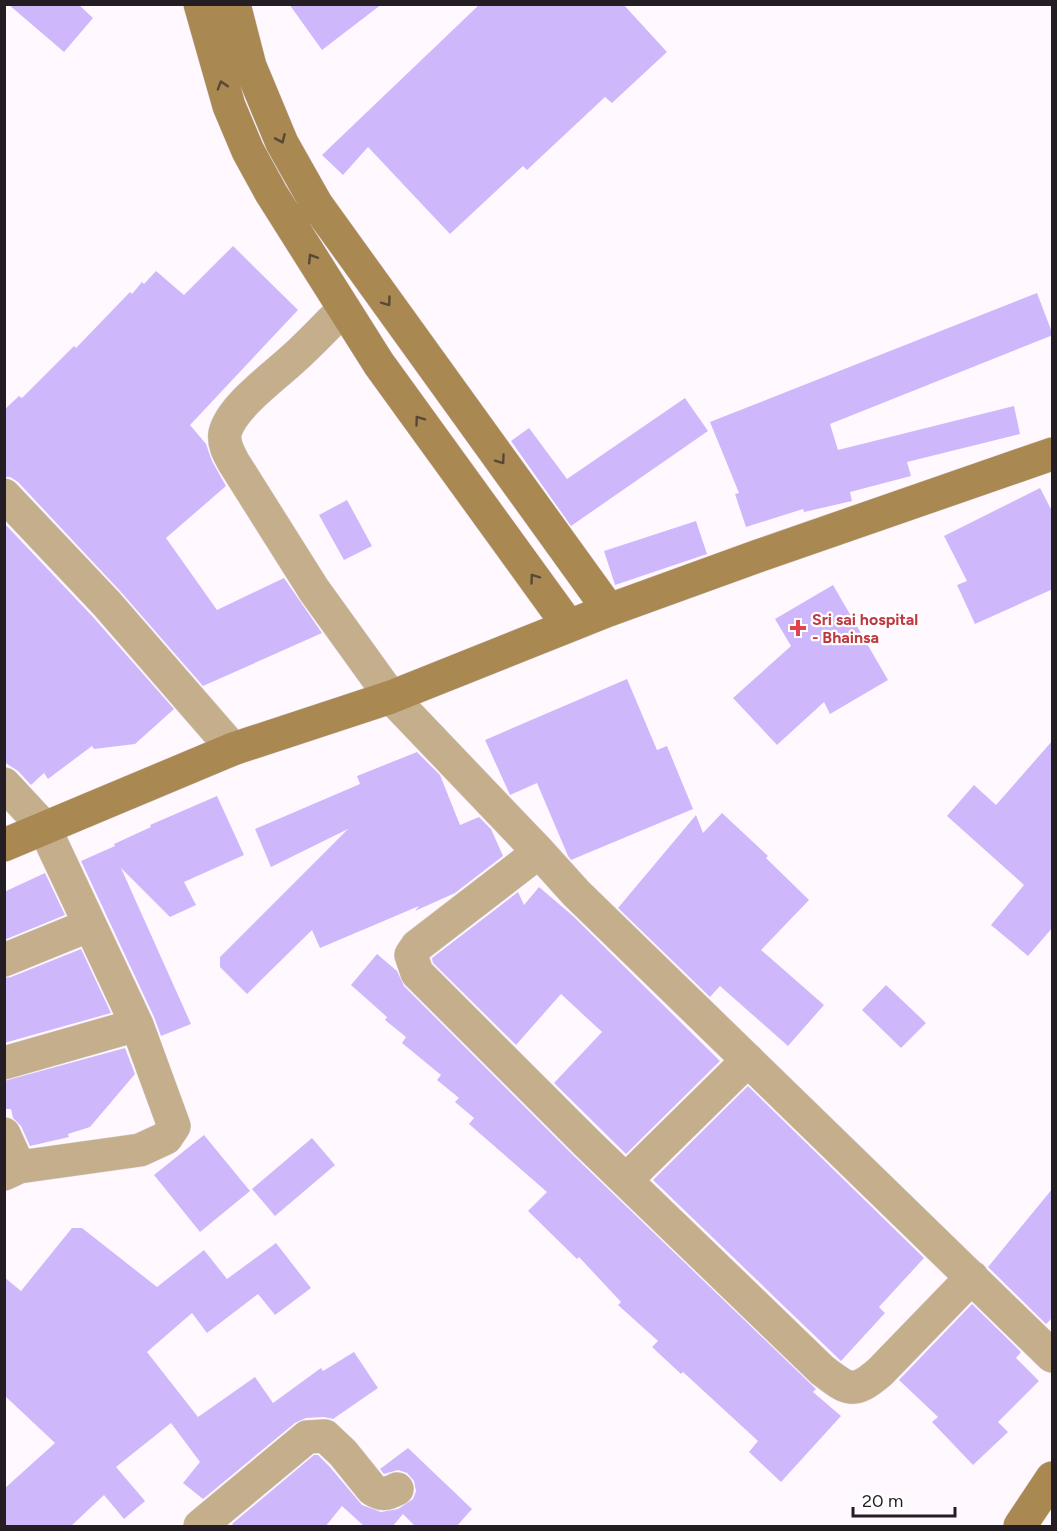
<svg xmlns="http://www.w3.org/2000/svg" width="1057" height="1531" viewBox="0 0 1057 1531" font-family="Figtree,sans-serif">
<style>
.building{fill:#cfb7fb}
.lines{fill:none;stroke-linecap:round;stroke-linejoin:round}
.street-casing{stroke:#dcd6dc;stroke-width:34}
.secondary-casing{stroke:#dcd6dc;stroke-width:34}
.street{stroke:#c4ae8b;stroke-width:33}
.secondary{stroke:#a98852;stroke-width:33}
.oneway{stroke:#594836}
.health-dot{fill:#e0444e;stroke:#fff;stroke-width:2}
.labels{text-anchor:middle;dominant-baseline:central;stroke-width:4.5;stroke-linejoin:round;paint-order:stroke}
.health-label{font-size:16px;font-weight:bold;fill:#be3a42;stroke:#fff;text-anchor:start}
</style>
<rect width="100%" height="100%" fill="#fff9ff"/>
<path class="building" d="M8,4h70l15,14 -29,34z
M289,4h93l-60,46z
M480,4h143l44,48 -55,51 -7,-6 -78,73 -4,-4 -73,68 -82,-87 -25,28 -21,-20z
M233,246l65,64 -108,115 16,19 6,17 14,25 -60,52 51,72 67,-32 38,55 -119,53 -82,-94 -103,-110 -8,-5h-6v-67l15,-14 3,2 52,-52 2,2 54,-56 2,2 10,-12 2,2 12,-13 28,24z
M1037,293l16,42 -223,89 8,26 176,-44 6,28 -113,28 4,14 -61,16 2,9 -48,11 -1,-3 -57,18 -11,-33 4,-1 -29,-71z
M685,398l23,33 -137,95 -60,-85 18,-13 38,51z
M1040,488l13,25v76l-78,35 -18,-39 10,-4 -23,-45z
M347,500l25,46 -28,14 -25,-45z
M696,521l11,33 -92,31 -11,-34z
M4,523l89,94 81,92 -39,35 -41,5 -2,-3 -44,33 -4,-6 -13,12 -13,-14 -14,-9z
M833,585l55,95 -58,34 -6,-12 -47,43 -44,-47 58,-52 -16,-27z
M627,679l30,71 10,-4 26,63 -122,51 -3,-4 -31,-73 -27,12 -25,-55z
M1053,740v187l-25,29 -37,-31 33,-40 -77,-69 27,-31 22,20z
M417,752l23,23 20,50 19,-8 12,12 12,27 -48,37 -40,18 4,-5 -99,42 -8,-18 -65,64 -27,-27v-10l128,-128 -77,38 -16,-38 105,-45 -3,-8z
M217,796l27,59 -60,27 12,23 -26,12 -49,-49 70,156 -30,12 -7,-19 -73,-156 34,-15 -1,-2 37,-17 -1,-2z
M722,813l46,43 -2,2 43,42 -48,50 63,55 -36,41 -68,-60 -10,11 -92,-89 78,-93 7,18z
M45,873l20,42 -61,25v-48z
M539,887l34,29 147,145 -94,93 -72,-71 48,-51 -41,-38 -45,51 -83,-82 -1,-5 86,-66 6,13z
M81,949l30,64 -107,30v-65l7,-1z
M377,954l20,17 7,15 170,170 242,233 -3,3 28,24 -60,66 -32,-30 9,-11 -75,-69 -2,2 -29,-27 6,-6 -40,-36 3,-3 -42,-45 -2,2 -49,-48 19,-19 -78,-68 5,-6 -19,-16 4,-4 -22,-18 4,-5 -39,-32 4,-6 -21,-17 2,-3 -36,-32z
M886,985l40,38 -25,25 -39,-38z
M125,1048l10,26 -45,53 -22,7 1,3 -39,9 -9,-20 -8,-8 -2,-9h-7v-28z
M748,1086l176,172 -45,49 6,6 -44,48 -188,-181z
M204,1135l46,56 -50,41 -46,-57z
M312,1138l23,27 -60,51 -23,-27z
M1053,1188v129l-7,7 -58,-57z
M72,1228h10l75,59 47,-37 23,29 49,-36 35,45 -36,27 -17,-21 -51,39 -15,-20 -45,39 51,65 57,-40 18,26 48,-35 2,3 31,-19 24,36 -45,31 -9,-2 -18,1 -11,5 -92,76 -20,-16 17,-21 -29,-39 -55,44 29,34 -21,18 -20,-24 -34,32h-66v-38l51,-46 -51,-48v-118l17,14z
M972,1304l49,48 -5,6 23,23 -41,41 10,10 -35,33 -41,-43 6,-5 -39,-37z
M408,1448l64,61 -16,18h-40l-13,-13 -11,13h-27l-23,-21 -17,21h-90l-3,-3 82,-69h4l11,11 33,39 19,7 17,-3 15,-10 3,-8 -2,-10 -7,-8 -9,-3 -14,4 -4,-5z"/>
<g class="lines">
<g class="street-casing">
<path id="street" d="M344,309c-17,16 -33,34 -50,49 -19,18 -63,49 -69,75 -2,11 4,21 9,30l80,127 77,107 148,155 37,41 476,463
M4,495l103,109 126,145
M4,784l40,43 93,198 37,101 -8,12 -26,12 -121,17 -15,7
M539,852l-122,94 -6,9 6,18 170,170 235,227c26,20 31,25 58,2l92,-95
M4,960l86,-35
M4,1063l133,-38
M4,1134l15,33
M626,1180l122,-120
M200,1526l107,-89 18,-1 18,17 29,36c10,7 15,5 25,0"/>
</g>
<g class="secondary-casing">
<path id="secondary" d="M200,4l29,102 19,45 23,42 108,171 189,261
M234,4l16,62 32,77 35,62 292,405
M4,845l229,-96 158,-52 218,-87 149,-54 294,-102
M1020,1526l32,-48"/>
</g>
<use href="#street" class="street"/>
<use href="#secondary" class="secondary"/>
</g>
<defs><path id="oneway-chevron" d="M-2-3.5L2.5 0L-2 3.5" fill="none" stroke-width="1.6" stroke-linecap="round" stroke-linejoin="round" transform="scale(1.5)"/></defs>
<g class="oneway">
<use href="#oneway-chevron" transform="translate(222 85) rotate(-107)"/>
<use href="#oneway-chevron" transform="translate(281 139) rotate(66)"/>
<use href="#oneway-chevron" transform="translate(312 258) rotate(-122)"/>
<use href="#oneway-chevron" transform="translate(387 302) rotate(54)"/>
<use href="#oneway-chevron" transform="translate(419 420) rotate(-126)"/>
<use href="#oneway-chevron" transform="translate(501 460) rotate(54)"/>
<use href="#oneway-chevron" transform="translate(534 578) rotate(-126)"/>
</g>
<path class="health-dot" d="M795 619h6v6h6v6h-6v6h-6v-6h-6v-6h6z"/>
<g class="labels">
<g class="health-label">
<text x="812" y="619">Sri sai hospital<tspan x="812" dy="18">- Bhainsa</tspan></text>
</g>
</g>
<rect width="1057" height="1531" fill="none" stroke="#241e24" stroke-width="12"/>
<path d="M853 1507v9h102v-9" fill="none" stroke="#241e24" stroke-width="3"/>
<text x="862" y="1507" font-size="18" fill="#241e24" stroke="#ffffff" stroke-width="4.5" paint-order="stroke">20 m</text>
</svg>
